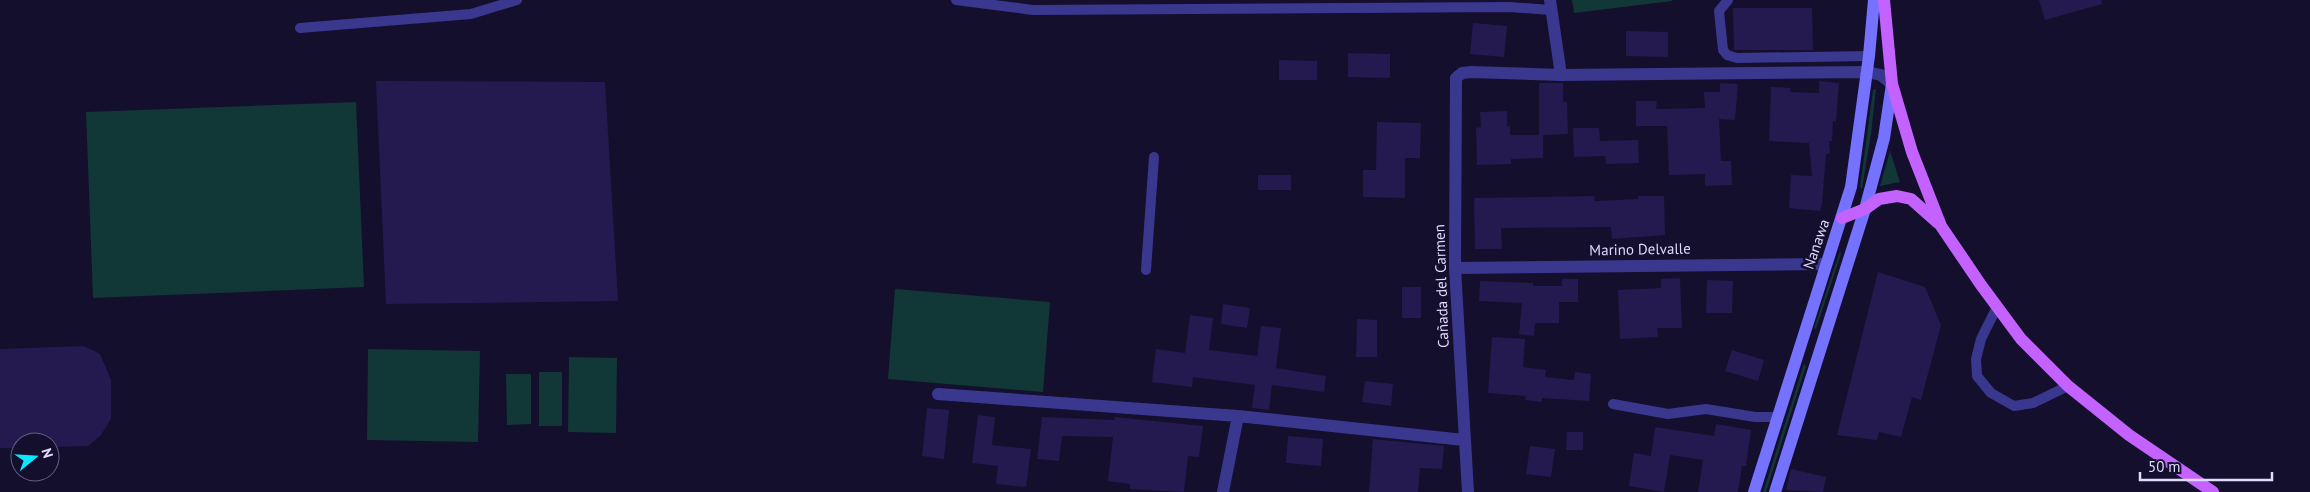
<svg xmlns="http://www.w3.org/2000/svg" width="2310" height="492" viewBox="0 0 2310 492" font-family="'PT Sans',sans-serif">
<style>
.green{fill:#113736}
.building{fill:#241a4f}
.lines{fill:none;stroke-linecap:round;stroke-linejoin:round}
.lane{stroke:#3a378f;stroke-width:10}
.street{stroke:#3a378f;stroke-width:12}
.secondary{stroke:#7572ff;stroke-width:12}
.primary{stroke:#c462ff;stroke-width:12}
.labels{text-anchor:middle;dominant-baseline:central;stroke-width:5;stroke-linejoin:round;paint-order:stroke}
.street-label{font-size:15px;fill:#dfdbff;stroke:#140f2d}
</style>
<rect width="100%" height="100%" fill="#140f2d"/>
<path class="green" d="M1572,0h100v1l-98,12z
M1876,89l-5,45 -9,55 -2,-2 13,-97z
M356,102l8,185 -271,11 -7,-186z
M1890,151l10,31 -20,4z
M1840,251l1,3 -25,75 -2,-1z
M895,289l155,13 -7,90 -155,-13z
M368,349l112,2 -2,91 -111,-2z
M569,357l48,1 -1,75 -48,-1z
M1804,364l2,2 -40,126h-3z
M539,372h23v54h-23z
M506,374h25v50l-24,1z"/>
<path class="building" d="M2039,0h62l1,4 -57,16z
M1733,8h79l1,42h-79z
M1473,23l34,3 -3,31 -34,-3z
M1626,31l42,1v25l-42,-1z
M1348,53l42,1v24l-42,-1z
M1279,60l38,1v19h-38z
M376,81l229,1 13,219 -232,3z
M1819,81l20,2 -3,38h-3l-1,20h-3l1,12 -4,1 -4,49 -2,8 -31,-3 2,-33 21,1 -3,-33 -40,-2 2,-54 20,1 -1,4 29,1z
M1539,83h24v19h4l1,32 -25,1v23l-32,1v5l-34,1 -1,-37 5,-1 -1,-15 27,-1v16l3,-1v9h29z
M1720,83l18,1 -3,36 -16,-1 2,42h10l1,24 -27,1v-12l-36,1 -2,-49h-31v-25h21l-1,8 49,-1 -1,-16h16z
M1377,122l44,1 -1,35h-15v40l-42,-1v-27h13z
M1573,128h26l1,13 38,-1 1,23 -33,1 -1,-8 -31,1z
M1258,175h33v15h-33z
M1594,196l1,5 43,-2v-3h26l1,39 -53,4 -1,-12 -110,1 1,21h-27l-1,-51z
M1878,272l47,15 16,38 -20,75 -9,-3 -11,40 -22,-5 -2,8 -40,-5z
M1680,278l2,50h-25l1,9 -38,2 -2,-49 43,-2v-9z
M1562,279h16v23h-19v21h-24l-1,13 -15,-2 3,-31 -43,-2 1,-20 53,2v3h29z
M1707,280l26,1 -1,32h-26z
M1402,287h19v31h-19z
M1223,304l27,4 -3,20 -26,-4z
M1190,315l23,3 -4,32 48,6 4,-30 20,2 -5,40 50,8 -2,16 -52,-7 -3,25 -17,-2 3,-23 -62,-8 -1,10 -40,-5 4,-33 29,4z
M1357,319l20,1v37h-21z
M1492,337l33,2 -2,28 23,3 -1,7 29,3 1,-8 16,2 -2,27 -47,-3v4l-17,-2 1,-4 -38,-3z
M84,346l16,8 11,26v39l-10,16 -13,11 -38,1v-5h-30v6h-20v-99z
M1732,350l32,10 -6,21 -33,-10z
M1365,381l28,3 -2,22 -29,-4z
M927,408l22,2 -5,49 -22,-3z
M978,415l17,2 -3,28 39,4 -5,38 -30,-3 2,-18 -26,-3z
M1042,417l73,3v-3l88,9 -4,31 -11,-1 -4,36 -54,-3v-5l-22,-3 5,-44 -51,-1 -3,25 -22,-2z
M1716,424l35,6 -5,36h-4l-4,26h-40l5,-32 -33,-5 -6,37 -35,-6 5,-33 17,3 4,-29 59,9z
M1567,432h16v18h-17z
M1288,436l35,3 -2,27 -35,-3z
M1373,439l71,7 -2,23 -22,-1 -2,24h-49z
M1530,446l25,3 -4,28 -25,-3z
M1791,469l35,8 -3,15 -37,-2z"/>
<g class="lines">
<path class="lane" d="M956,0l77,10 476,-3 42,3
M1728,0l-9,11 4,39 4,5 10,3 132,-2
M300,28l171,-14 46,-14
M1146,270l8,-113
M1997,307l-16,32 -5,20 1,17 14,17 23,13 19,-3 35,-17
M1613,404l55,10 38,-5 49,8h22"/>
<path class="street" d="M1550,0l11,75
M1455,268l370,-4
M938,394l300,22 226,24
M1223,492l15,-76
M1468,492l-13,-224 1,-190 6,-5 9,-1 90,3 306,-3 14,3 11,9"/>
<path class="secondary" d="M1754,492l97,-305 18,-131 5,-56
M1775,492l90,-283 19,-71 8,-54"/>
<path class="primary" d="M1884,0l8,84 20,68 29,74 40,59 40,54 47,47 61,49 84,57
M1842,218l23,-9 14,-10 18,-3 14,3 27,24"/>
</g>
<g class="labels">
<g class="street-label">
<text transform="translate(1816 244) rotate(-71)">Nanawa</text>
<text transform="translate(1640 249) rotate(-1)">Marino Delvalle</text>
<text transform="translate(1441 286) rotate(-92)">Cañada del Carmen</text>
</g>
</g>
<g transform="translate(35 457) rotate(72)"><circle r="24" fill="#140f2d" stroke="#656181"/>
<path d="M0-4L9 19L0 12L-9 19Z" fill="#07e7ff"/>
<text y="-8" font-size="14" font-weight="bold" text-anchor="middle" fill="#dfdbff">N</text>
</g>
<path d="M2140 472v8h132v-8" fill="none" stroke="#dfdbff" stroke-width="2.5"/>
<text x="2148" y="472" font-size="15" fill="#dfdbff" stroke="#140f2d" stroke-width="4" paint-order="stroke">50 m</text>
</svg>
